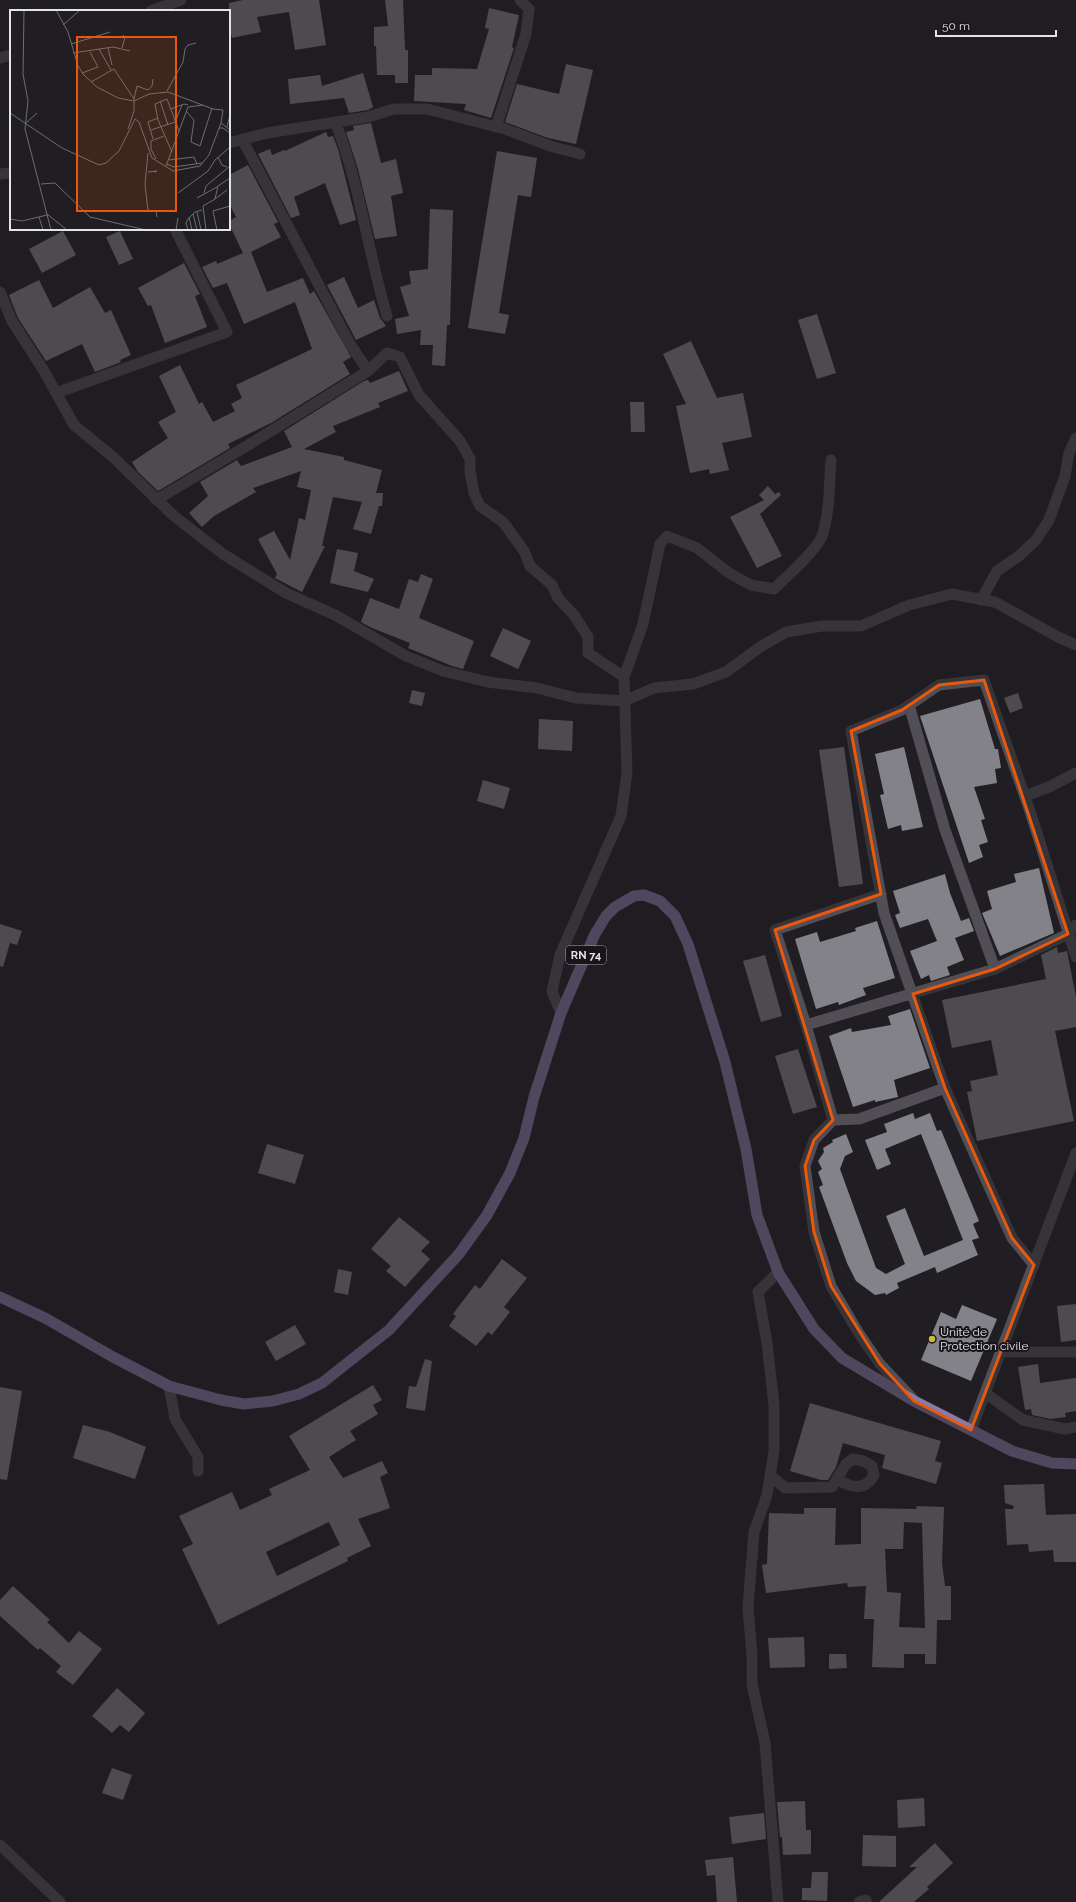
<svg xmlns="http://www.w3.org/2000/svg" width="1076" height="1902" viewBox="0 0 1076 1902" font-family="Raleway,sans-serif">
<style>
.building{fill:#838288;fill-rule:evenodd}
.lines{fill:none;stroke-linecap:round;stroke-linejoin:round}
.minor{stroke:#514f55;stroke-width:11}
.tertiary{stroke:#514f55;stroke-width:11}
.primary{stroke:#897ba8;stroke-width:11}
.marked{fill:none;stroke:#e8590c;stroke-width:3;stroke-linejoin:round}
.poi-dot{fill:#caba3a;stroke:#17151a;stroke-width:1.5}
.labels{text-anchor:middle;dominant-baseline:central;stroke-width:4;stroke-linejoin:round;paint-order:stroke}
.shield{fill:#17151a;stroke:#a6a5aa;stroke-width:1}
.shield-label{font-size:11px;font-weight:bold;fill:#e4e3e7}
.poi-label{font-size:12px;fill:#e4e3e7;stroke:#17151a;text-anchor:start}
.inset-road{fill:none;stroke:#6e6d71;stroke-width:1}
.view{fill:#e8590c;fill-opacity:0.15;stroke:#e8590c;stroke-width:2}
.inset-edge{fill:none;stroke:#e4e3e7;stroke-width:2}
</style>
<rect width="100%" height="100%" fill="#201e23"/>
<path class="building" d="M243,0h76l7,45 -31,5 -6,-38 -32,5 4,15 -29,6 -3,-12v-23z
M385,0h18l2,50h3v33h-13v-8h-18l-1,-29h-2v-19l14,-1z
M489,8l30,7 -7,32 2,1 -23,70 -27,-8 2,-6 -52,-3 1,-26h17v-7l45,1 12,-40 -4,-1z
M566,64l27,6 -17,74 -28,-6 -43,-16 12,-38 42,10z
M363,73l10,34 -5,3 -19,3 -5,-15 -54,6 -2,-25 32,-4 2,11z
M371,123l10,40 15,-4 7,34 -12,3 6,40 -22,3 -17,-70 -12,-37 8,-2 -1,-4z
M326,132l2,5 5,-1 5,13 18,71 -16,5 -15,-42 -31,14 6,18 -9,3 -33,-64 12,-5 2,6 12,-5 1,1z
M497,151l40,7 -6,39 -13,-2 -19,118 10,2 -4,19 -37,-6z
M248,165l30,57 -4,2 7,13 -30,15 16,40 36,-14 7,16 4,-3 37,66 -8,5 7,12 -79,49 -43,21 2,4 -72,43 -20,-19 -6,-10 36,-24 -10,-16 18,-10 -17,-36 21,-11 19,39 3,-2 11,20 22,-11 -4,-7 11,-6 -6,-13 76,-36 -17,-47 -51,22 -17,-41 -14,5 -11,-21 14,-6 1,3 26,-11 -14,-29v-3l7,-4 -7,-14v-28z
M430,209l23,1 -3,115h-3l-2,41 -13,-1 1,-20h-13l1,-15 -24,4 -2,-15 14,-3 -9,-29 11,-3 -2,-13 19,-2z
M63,231l13,24 -34,18 -13,-24z
M120,231l13,28 -14,6 -13,-28z
M184,263l16,31 -5,2 12,31 -42,16 -14,-38 -3,1 -10,-18z
M344,277l14,31 16,-8 6,18 6,8 -30,14 -29,-55z
M39,280l14,28 37,-21 15,26 6,-3 20,45 -11,5 1,2 -26,10 -13,-28 -36,17 -28,-43 -9,-23z
M817,314l19,59 -19,6 -19,-59z
M691,341l26,57 26,-5 9,44 -30,6 7,27 -19,4 -1,-5 -19,4 -14,-67 10,-2 -23,-50z
M399,371l9,20 -30,12 2,4 -47,19 3,6 -32,17 40,8v3l38,10 -6,23h7l-1,13h-3l-8,28 -18,-5 9,-27 -29,-5 -11,49h3l-23,46 -27,-14 2,-4 -19,-35 16,-8 16,29 9,-42 6,2 6,-30 -14,-3 4,-16 -48,17 3,4 -42,24 -12,11 -13,-14 19,-17 -8,-14 37,-22 4,6 51,-19 -8,-16 80,-50 4,-1 2,3z
M630,402h14l1,30h-14z
M768,486l7,8 4,-2 2,3 -21,19 22,42 -25,12 -27,-51 34,-17 -5,-5z
M337,549l21,4 -4,18 20,8 -6,13 -38,-9z
M421,574l12,5 -14,39 55,23 -11,28 -11,-3 -44,-18 2,-5 -38,-15 -11,-6 9,-24 29,11 10,-30 9,3z
M503,628l28,13 -13,28 -28,-13z
M412,690l13,3 -3,13 -13,-3z
M1018,693l5,15 -13,5 -6,-15z
M980,699l15,50h3l3,19 -6,1 2,14 -23,4 11,32 -4,1 7,22 -9,3 4,12 -14,6 -49,-147z
M539,719l34,2 -1,30 -34,-2z
M844,747l19,137 -24,3 -20,-137z
M904,747l19,80 -21,4 -1,-6 -13,4 -8,-34 4,-1 -9,-40z
M483,780l27,8 -6,21 -27,-8z
M1039,868l15,65 -54,23 -18,-43 10,-4 -5,-18 29,-9 -2,-8z
M945,874l5,19 11,28 8,-3 5,13 -19,7 9,22 -17,7 3,8 -19,6 -2,-6 -8,4 -11,-28 27,-10 -9,-22 -28,9 -5,-13 5,-2 -7,-22z
M877,921l18,57 -32,10 3,7 -27,10 -1,-3 -22,7 -21,-70 22,-7 3,10 36,-11 -1,-3z
M0,924l22,7 -5,14 -7,-2 -7,24 -3,-1z
M1057,947l1,6 9,-2 9,46v30l-21,4 19,90 -97,20 -10,-49 5,-1 -2,-10 28,-6 -7,-35 -39,8 -10,-48 104,-21 -5,-24z
M765,955l17,61 -21,6 -18,-61z
M910,1009l20,59 -36,12 4,17 -23,5v-2l-22,7 -24,-71 22,-8 1,4 39,-7 -3,-9z
M798,1049l19,58 -24,7 -18,-58z
M913,1113l2,6 15,-6 7,18 4,-1 38,91 -6,3 6,14 -7,2 6,15 -41,18 -2,-6 -38,16 2,5 -13,7 -1,-2 -10,2 -19,-14 -9,-18 -28,-76 4,-2 -5,-13 4,-3 -4,-8 6,-9 -1,-4 10,-6 -1,-2 14,-6 7,18 -8,4 -5,13 36,99 10,6 19,-10 -19,-48 19,-8 19,48 39,-16 -42,-106 -36,15 6,15 -14,6 -12,-30 22,-8 -3,-8z
M267,1144l37,11 -9,29 -37,-11z
M399,1217l31,25 -9,9 9,8 -25,28 -19,-16 5,-5 -20,-17z
M502,1259l25,19 -23,29 6,5 -18,23 -4,-3 -12,14 -27,-20 7,-10 -3,-2 22,-29 5,4z
M338,1269l14,3 -4,23 -14,-3z
M1076,1304v36l-15,2 -4,-36z
M962,1305l35,14 -26,62 -50,-21 20,-48 15,7z
M295,1325l11,19 -30,17 -11,-19z
M425,1359l7,2 -7,50 -19,-3 3,-22 7,1z
M1038,1364l2,19 36,-5v33l-11,2 1,4 -15,2 -19,-4 -1,-6 -6,1 -7,-43z
M373,1385l9,15 -9,5 5,9 -28,17 6,9 -27,17 14,21 39,-17 6,12 -8,4 10,31 -32,11 13,27 -24,12 1,3 -130,64 -36,-76 11,-5 -14,-28 53,-24 8,18 32,-15 -3,-6 41,-19 -21,-34zM329,1522l11,23 -63,31 -11,-24z
M0,1387l22,4 -15,89 -7,-1z
M810,1403l131,38 -6,20 7,2 -6,21 -54,-16 3,-13 -42,-12 -7,24 -8,13h-7l-31,-9z
M83,1425l27,7 36,15 -11,32 -62,-21z
M1044,1484l2,31 30,-1v48h-22l-1,-12 -24,2 -1,-8 -21,1 -2,-36h8l1,-3 -9,-3 -1,-18z
M917,1506l27,1 -2,56 3,23h6v34h-14l-1,44h-11v-10h-21v14l-32,-1 2,-48h-10l2,-33 -18,1 -1,-4 -81,10 -4,-28 5,-1 2,-51 35,1v-6h32l-1,37 26,-1v-36l55,1zM904,1522l18,1 3,105 -26,-1 2,-34 -14,-1 -2,-43h18z
M13,1586l37,34 -3,2 22,21 10,-12 23,18 -29,36 -17,-13 5,-6 -21,-18 -2,2 -38,-34v-16z
M804,1637l1,30 -35,1 -2,-30z
M829,1654h17l1,14 -18,1z
M117,1688l28,25 -16,19 -9,-7 -8,8 -20,-17z
M112,1768l20,7 -9,25 -21,-7z
M924,1798l1,28 -27,2 -1,-28z
M805,1801l1,29h5v24l-28,1 -1,-18h-2l-3,-35z
M764,1813l2,26 -34,5 -3,-27z
M863,1835l33,1v31l-34,-1z
M935,1843l18,20 -26,24 2,2 -15,13h-35l38,-35h-8z
M733,1857l4,45h-20l-2,-27 -8,1 -2,-16z
M812,1872h16l-1,29 -25,-1v-12h9z"/>
<g class="lines">
<path class="minor" d="M151,11l30,-11
M0,58l11,-3
M336,124c24,61 32,128 51,192
M496,127l30,-93 3,-25 -9,-9
M242,139l108,205 18,27
M229,143l38,-10 101,-16 26,-8h33l78,20 45,17 30,8
M0,174l11,-1
M56,393l171,-61 -52,-103
M156,500l94,-56 118,-73 19,-18 13,4 19,38 41,46 10,18v12l4,22 6,13 23,16 21,29 6,15 22,19 6,13 16,17 14,22v16l36,24 3,96 -6,43 -61,139 -8,36 9,22
M981,600l16,-29 22,-15 17,-16 13,-20 16,-44 4,-23 7,-15
M624,677l19,-53 17,-80 7,-8 30,12 32,25 22,12 23,4c11,-11 43,-39 48,-53 8,-24 7,-51 9,-76
M909,705l36,125 50,139
M1025,796l26,-10 25,-13
M806,1025l189,-56 73,-35 8,-9
M833,1120l-27,-95 -31,-95 106,-36
M1034,1265l-22,-27 -67,-150 -61,-175 -33,-182 51,-21 37,-25 45,-5 46,131 46,146
M778,1272l-20,20 9,51 7,62v46l-7,44 -13,37 -6,75 4,49v28l13,59 13,159
M1001,1352h75
M169,1386l6,33 23,38v14
M985,1393l38,27 42,9 11,-2
M912,1398l-32,-34 -22,-32 -27,-46 -17,-54 -9,-66 9,-26 19,-20 26,-1 86,-31
M971,1430l105,-277
M770,1475l15,13 47,-1 14,-23 7,-5 10,2 9,5 2,9c-9,16 -22,13 -36,5
M0,1845l60,57
M859,1902l7,-2v2"/>
<path class="tertiary" d="M0,292l12,29 32,50 30,54 39,32 61,59 49,38 63,39 49,22 71,41 37,15 45,11 49,6 39,10 48,3 30,-13 39,-4 33,-12 34,-25 26,-15 36,-6h39l48,-21 43,-11 43,8 63,35 18,8"/>
<path class="primary" d="M0,1297l45,21 68,39 56,29 52,14 23,4 29,-3 26,-7 23,-11 67,-53 70,-76 28,-39 23,-42 14,-35 10,-41 27,-84 34,-79 11,-18 9,-9 19,-11 10,-1 16,6 15,15 13,28 37,118 21,87 11,66 21,57 36,57 28,29 72,43 98,50 40,12 24,1"/>
</g>
<path d="M0 0H1076V1902H0ZM984,680l84,254 -73,35 -82,25 32,94 67,150 22,27 -63,165 -57,-29 -34,-37 -49,-78 -17,-54 -9,-66 9,-26 19,-20 -58,-190 106,-36 -30,-163 51,-21 37,-25z" fill="#201e23" fill-opacity=".55" fill-rule="evenodd"/>
<path class="marked" d="M984,680l84,254 -73,35 -82,25 32,94 67,150 22,27 -63,165 -57,-29 -34,-37 -49,-78 -17,-54 -9,-66 9,-26 19,-20 -58,-190 106,-36 -30,-163 51,-21 37,-25z"/>
<circle class="poi-dot" cx="932" cy="1339" r="4"/>
<g class="labels">
<rect class="shield" x="566" y="946" width="40" height="18" rx="3"/>
<g class="shield-label">
<text x="586" y="955">RN 74</text>
</g>
<g class="poi-label">
<text x="940" y="1332">Unité de<tspan x="940" dy="14">Protection civile</tspan></text>
</g>
</g>
<g transform="translate(10 10)">
<rect width="220" height="220" fill="#201e23"/>
<path class="inset-road" d="M14,0l-1,64 5,27 -3,28 26,101M46,0l12,22 10,34 6,9 13,12 21,11 16,3 15,-7 19,-2 45,17 10,1 -2,13M53,15l17,-15M61,34l39,-12M98,38l4,17M112,38l3,-11 -2,-2M89,39l12,21M63,43l40,-6 17,4M72,63l16,-6 -8,-15M81,72l23,-13 20,30v12l-6,18M157,81l16,-29 2,-13 3,-4 8,-2M124,89l3,-13 11,4 4,-4 1,-7M150,91l8,24M161,99l13,-5 4,1M176,101l8,9 -3,22 9,4 12,-38M0,103l52,35 37,17 7,-2 13,-12 16,-32 4,3 13,36 21,13 27,-5 9,-11 12,-32 9,7M16,113l11,-10M217,117l3,-12M209,118h4l7,5M141,120l24,-8 7,-17M220,123v18M143,129l-5,-17 10,-4M162,142l-14,-32 -3,-16 12,-5 12,32M138,143l-3,31 3,27h8l1,6M208,147l4,8 5,2M146,149l-5,-10v-8l13,-5M159,150l25,-3 3,7M157,154l7,3 28,-4M156,156l22,-59 15,-2M138,162l9,-1 -3,1M31,174l14,-1 35,34 56,13M168,183l30,-22 7,-11 14,-12M194,183l2,-7 24,-20M187,188l20,-11M205,189l12,-9M187,202l4,18M37,204l20,16M183,204l4,16M29,207l4,13M179,207l3,13M0,209l12,2 25,-6M166,220l2,-12M178,220l-2,-7 2,-4 7,-7 7,-2M196,220l-3,-24 12,-7 3,-13 12,-8M207,220l-4,-19 17,-5"/>
<path class="view" d="M67,27h99v174h-99z"/>
<rect width="220" height="220" class="inset-edge"/>
</g>
<path d="M936 30v6h120v-6" fill="none" stroke="#e4e3e7" stroke-width="2"/>
<text x="942" y="30" font-size="12" fill="#e4e3e7" stroke="#17151a" stroke-width="3" paint-order="stroke">50 m</text>
</svg>
